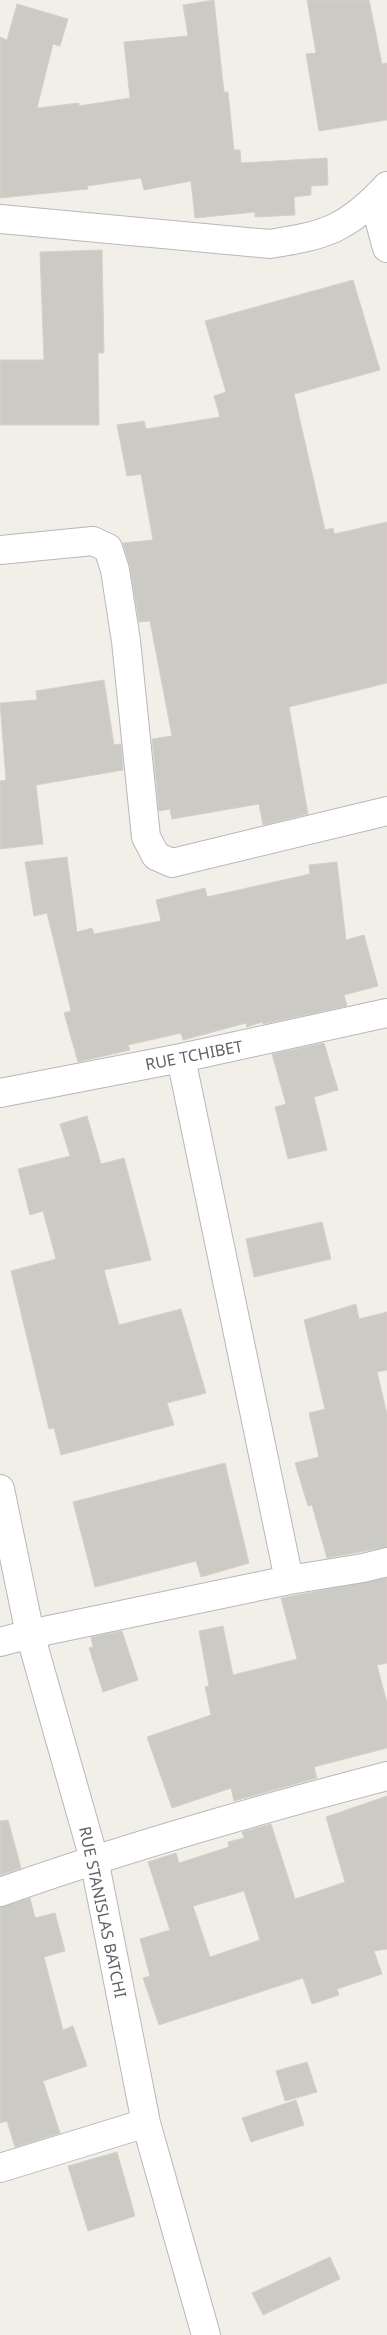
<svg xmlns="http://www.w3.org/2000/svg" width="387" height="2335" viewBox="0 0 387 2335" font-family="'Noto Sans',sans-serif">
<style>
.building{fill:#cccac5;stroke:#d6d1c6;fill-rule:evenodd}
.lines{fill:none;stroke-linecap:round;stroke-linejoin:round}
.minor-casing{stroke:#b5b8bc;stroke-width:30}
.minor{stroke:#fff;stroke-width:28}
.labels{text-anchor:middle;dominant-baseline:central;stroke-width:4;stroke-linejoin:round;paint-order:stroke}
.street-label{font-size:16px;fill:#5f6368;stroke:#fff}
</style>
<rect width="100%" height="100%" fill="#f1efe8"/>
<path class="building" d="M214,0l10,92h4l6,58h6l1,13 86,-5 1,27 -17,1v9l-17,2 1,18 -40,2v-5l-60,6 -4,-37 -47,9 -3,-12 -54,8 1,3 -88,9v-161l7,3 10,-36 51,15 -8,27 -7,-2 -16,64 42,-5v3l51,-8 -6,-56 64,-6 -5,-31z
M307,0h62l13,64 5,-1v57l-68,11 -13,-77 10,-1z
M102,250l2,103h-6l1,72h-99v-65h44l-4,-108z
M353,280l27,90 -86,24 31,136 8,-2 1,6 53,-12v161l-98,24 19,107 -45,11 -4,-21 -87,15 -2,-10 -11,2 -7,-72 20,-3 -22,-115 -11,1 -9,-55 -7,-24 30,-3 -12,-66 -14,2 -10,-51 27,-4 2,8 74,-12 -6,-21 12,-4 -21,-71z
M104,680l10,65 7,-1 2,26 -87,15 7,59 -43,5v-68l6,-1 -6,-77 37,-3 -1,-9z
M67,857l10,75 15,-4 2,6 67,-13 -5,-21 49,-12 2,9 103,-23 -1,-9 28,-3 9,78 18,-5 14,51 -34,9 3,11 -84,18 -1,-2 -15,5 -1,-4 -63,17 -2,-7 -53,12 2,5 -52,12 -14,-49 7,-2 -24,-98 -13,3 -9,-54z
M324,1043l14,47 -24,7 13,53 -39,9 -13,-52 11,-3 -14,-50z
M87,1116l14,48 23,-6 27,102 -47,10 15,55 62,-16 25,84 -39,10 7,22 -113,30 -7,-27 -5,1 -38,-158 45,-12 -13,-48 -13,4 -12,-46 52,-13 -10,-32z
M322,1222l9,37 -77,18 -8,-38z
M356,1304l3,15 28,-7v58l-10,2 10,42v133l-60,11 -15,-53 -4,1 -13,-43 24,-6 -10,-44 16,-4 -21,-89z
M225,1463l24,100 -48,14 -5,-16 -101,26 -22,-85z
M387,1578v85l-10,2 10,38v45l-73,19 3,11 -83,23 -3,-13 -59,20 -25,-71 64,-22 -6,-28 4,-1 -10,-55 24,-5 10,49 64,-16 -16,-61z
M122,1631l16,49 -35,12 -14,-44 4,-1 -2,-10z
M387,1796v153l-13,2 8,23 -45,15 2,6 -27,9 -9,-26 -144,47 -16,-47 7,-2 -10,-37 30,-9 -22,-68 28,-9 3,10 50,-16 -1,-5 16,-4 -2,-6 29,-8 24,75 50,-17 -19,-65zM244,1891l16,49 -50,17 -17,-51z
M8,1820l13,48 -21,7v-54z
M30,1898l5,20 20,-5 10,38 -21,6 19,73 10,-4 14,40 -44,15 17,52 -45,14 -8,-26 -7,2v-216z
M307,2062l10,30 -32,9 -9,-30z
M296,2100l8,25 -53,17 -9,-24z
M117,2152l18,64 -47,15 -20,-65z
M330,2257l10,22 -77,36 -11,-22z"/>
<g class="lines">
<g class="minor-casing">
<path id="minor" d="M374,200l13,48
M0,219l270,25c57,-9 77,-15 117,-58
M0,550l93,-9 15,7 7,22 11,71 20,196 10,19 16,7 215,-52
M181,1058l108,522
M0,1093l181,-35 206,-45
M0,1489l30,145 64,225 52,264 60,212
M0,1642l30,-8 259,-54 74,-12 24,-6
M0,1892c127,-45 257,-82 387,-116
M0,2168l146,-45"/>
</g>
<use href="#minor" class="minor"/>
</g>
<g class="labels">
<g class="street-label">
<text transform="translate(194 1055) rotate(-11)">RUE TCHIBET</text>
<text transform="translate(103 1912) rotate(78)">RUE STANISLAS BATCHI</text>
</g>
</g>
</svg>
